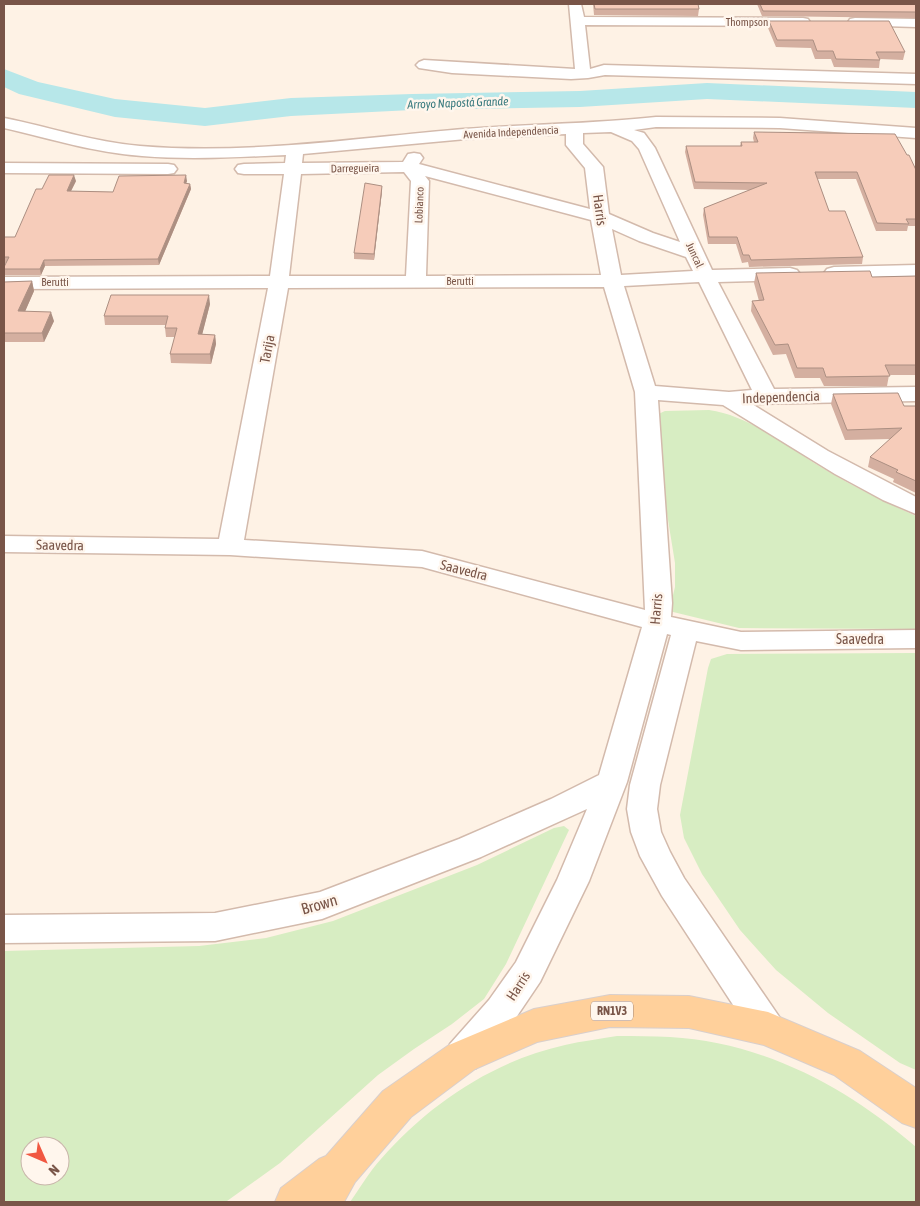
<svg xmlns="http://www.w3.org/2000/svg" width="920" height="1206" viewBox="0 0 920 1206" font-family="'Asap Condensed',sans-serif">
<style>
.green{fill:#d7edc2;fill-rule:evenodd}
.lines{fill:none;stroke-linecap:round;stroke-linejoin:round}
.river{fill:#b7e7e9;fill-rule:evenodd}
.minor-casing{stroke:#d3baac;stroke-width:3}
.major-casing{stroke:#d9cfcc;stroke-width:2}
.minor{fill:#fff;fill-rule:evenodd}
.major{fill:#ffd09b;fill-rule:evenodd}
.wall{fill:#d4afa0}
.shaded-wall{fill:#ac8f82}
.building{fill:#f6ccba;stroke:#ac8f82}
.labels{text-anchor:middle;dominant-baseline:central;stroke-width:5;stroke-linejoin:round;paint-order:stroke}
.far-street-label{font-size:11px;fill:#795548;stroke:#fff6ed}
.far-water-label{font-size:12px;font-style:italic;fill:#3a7b7f;stroke:#fff6ed}
.shield{fill:#fff6ed;stroke:#a1857a;stroke-width:1}
.shield-label{font-size:12px;font-weight:bold;fill:#795548}
.street-label{font-size:14px;fill:#795548;stroke:#fff6ed}
.near-street-label{font-size:16px;fill:#795548;stroke:#fff6ed}
</style>
<rect width="100%" height="100%" fill="#fef2e5"/>
<path class="green" d="M709,410c44,6 84,42 122,63 27,16 56,30 85,43v113l-177,-1 -70,-17 6,-24v-24l-23,-142 2,-5 11,-5z
M916,653v417l-16,-7 -72,-50 -52,-43 -36,-40 -38,-56 -18,-36 -4,-23 28,-147 3,-9 16,-5z
M564,826l5,4 -63,134 -22,35 -32,25 -38,25 -36,26 -98,88 -53,38 -3,1h-220v-251l195,-5 67,-8 67,-17 144,-56 77,-37zM30,1146h30v30h-30z
M617,1036c18,0 36,0 53,1 93,5 178,51 246,110v55h-566c10,-14 19,-30 31,-43 48,-55 112,-98 184,-114 17,-4 35,-6 52,-9z"/>
<g class="lines">
<path class="river" d="M4,69l34,13 77,17 90,9 86,-10 121,-4 168,-3 127,-8 209,9v16l-209,-9 -127,8 -168,3 -121,6 -86,10 -90,-9 -96,-23 -15,-7z"/>
<g class="minor-casing">
<path id="minor" d="M569,4h12l3,13 219,1 5,1 2,3 -2,3 -5,1 -218,-1 5,44 14,-4 312,9v10l-311,-9 -17,3 -17,1 -119,-6 -33,-5 -3,-3 3,-3 5,-2 151,9z
M855,18l61,1v8l-66,-2 -2,-3 2,-3z
M656,117l124,1 136,10v10l-136,-10 -124,-1 -22,3 10,3 11,15 57,122 78,-2 7,2 3,4 -3,4 -7,2 -72,2 56,107 142,-2v14l-164,3 76,47 88,46v17l-33,-14 -48,-26 -112,-69 -65,-5 14,203 -1,14 70,15 175,-2v18l-175,2 -45,-9 -36,144 -3,24 4,23 9,20 14,26 96,140 5,11 -5,11 -12,5 -12,-5 -94,-144 -22,-40 -9,-24 -4,-23 3,-24 41,-150 -4,-1 -40,148 -38,99 -49,101 -27,40 -37,46 -13,4 -13,-4 -5,-12 5,-12 39,-44 27,-38 41,-82 30,-71 -106,48 -159,62 -107,22 -211,2v-28l211,-2 105,-21 139,-53 92,-40 48,-24 43,-148 -220,-60 -192,-12 -226,-3v-16l215,3 49,-251 -264,1v-12l266,-1 14,-102h-40l-6,-1 -3,-4 3,-4 6,-1 41,-1 1,-8c-48,2 -96,5 -144,1 -47,-3 -93,-18 -138,-28v-10c45,9 90,24 136,28 108,9 217,-8 324,-17 64,-5 128,-5 192,-12zM611,132l21,9 7,8 41,93 -27,-9 -44,-19 -6,-47 -20,-23v-11zM566,134v11l19,23 5,41 -171,-45 4,-6 -3,-4 -6,-1 -6,1 -5,8 -101,1 1,-9 163,-15zM404,172l7,9 -5,95h-117l12,-102zM425,176l166,44 10,55 -175,1 3,-95zM612,229l27,12 47,16 7,14 -72,4zM699,282l53,108 -23,2 -74,-6 -31,-100zM604,287l31,105 10,218 -223,-59 -178,-11 44,-252z
M4,163l164,1 6,1 3,4 -3,4 -6,1 -164,-1z
M916,265v12l-82,2 -7,-2 -3,-4 3,-4 7,-2z"/>
</g>
<g class="major-casing">
<path id="major" d="M610,995l79,1 79,16 92,39 56,37v40l-14,-5 -68,-48 -70,-30 -75,-17 -79,-1 -73,15 -62,27 -64,48 -56,65 -11,20h-69l6,-14 38,-29 7,-3 57,-65 66,-46 85,-36z"/>
</g>
<use href="#minor" class="minor"/>
<use href="#major" class="major"/>
</g>
<path class="wall" d="M593,4h105l1,5 -1,7 -104,-1z
M757,4h159v14l-154,-2z
M769,21l136,31 -2,8 -23,-1 -1,9 -45,-1 -3,-8h-16l-4,-11 -35,-1 -8,-19z
M754,132l153,23 9,15v56h-8l-1,5h-31l-20,-52h-39l12,32 34,46 -1,7 -113,3 -1,-5 -6,1 -6,-19h-28l-5,-29 1,-7 46,-18 -56,-1 -9,-37 1,-6h54l1,-4h13l-1,-4z
M76,181l-5,10 42,1 74,-11 -1,2 4,1 1,5 -32,76 -114,1 -4,9h-37v-8l2,-4h-2v-26h11l27,-48z
M382,186v5l-8,69 -20,-1v-6z
M756,273l116,4 44,-1v99h-27l-2,11h-63l-4,-8h-25l-9,-24 -13,1 -22,-44 1,-10h7l-5,-18z
M32,281l2,10 -9,20 29,10 -10,21h-40v-60z
M210,304l-8,30 13,1 1,9 -5,20 -40,-1 -1,-9 5,-17h-9l-1,-9 1,-3h-61l-1,-9z
M833,394l71,12h12v87l-23,-11 1,-3 -26,-12 2,-10 21,-18 -46,1 -14,-36z"/>
<path class="shaded-wall" d="M74,175l2,6 -8,16 -1,-6z
M186,175l1,6 -3,8v-6z
M190,184l1,5 -32,76 -1,-6z
M382,186v5l-8,69v-6z
M44,260l1,6 -4,9 -1,-6z
M32,281l2,10 -13,30 -3,-10z
M209,295l1,9 -10,39 -2,-9z
M51,312l3,9 -10,21 -2,-9z
M215,335l1,9 -5,20 -1,-10z"/>
<path class="building" d="M594,4h104l1,5h-104z
M760,4h156v8l-153,-1z
M769,21h120l16,31h-29l4,8 -44,-1 -3,-8h-16l-4,-11h-36z
M754,132l141,2 12,21h2l7,15v49h-10l3,5 -32,-1 -20,-51h-42l14,39h16l18,46 -112,3 -2,-5h-6l-6,-18h-28l-5,-29 63,-25 -72,-1 -9,-36h56l-1,-4h17z
M49,175h25l-7,16 46,1 6,-16 67,-1 -2,8 6,1 -32,75 -114,1 -4,9h-36v-2l5,-10h-5v-20h11l21,-48h6z
M365,183l17,3 -8,68 -20,-1z
M870,271l2,6 44,-1v89h-31l5,11 -64,1 -3,-9h-26l-9,-24 -13,1 -23,-44 12,-1 -8,-27z
M32,281l-14,30 33,1 -9,21h-38v-51z
M111,295h98l-11,39 17,1 -5,19h-40l7,-26h-12l3,-12h-64z
M898,393l6,13h12v75l-20,-9 2,-2 -28,-13 32,-29 -55,2 -14,-36z"/>
<g class="labels">
<g class="far-street-label">
<text x="747" y="22">Thompson</text>
<text transform="translate(511 132) rotate(-3)">Avenida Independencia</text>
<text transform="translate(355 168) rotate(-1)">Darregueira</text>
<text transform="translate(419 205) rotate(-88)">Lobianco</text>
<text transform="translate(695 255) rotate(65)">Juncal</text>
<text x="460" y="281">Berutti</text>
<text x="55" y="282">Berutti</text>
</g>
<g class="far-water-label">
<text transform="translate(458 103) rotate(-2)">Arroyo Napostá Grande</text>
</g>
<rect class="shield" x="591" y="1001.5" width="42" height="19" rx="4"/>
<g class="shield-label">
<text x="612" y="1011">RN1V3</text>
</g>
<g class="street-label">
<text transform="translate(600 210) rotate(82)">Harris</text>
<text transform="translate(267 349) rotate(-79)">Tarija</text>
<text transform="translate(781 397) rotate(-2)">Independencia</text>
<text transform="translate(60 545) rotate(1)">Saavedra</text>
<text transform="translate(464 570) rotate(14)">Saavedra</text>
<text transform="translate(656 609) rotate(-85)">Harris</text>
<text x="860" y="639">Saavedra</text>
<text transform="translate(518 986) rotate(-57)">Harris</text>
</g>
<g class="near-street-label">
<text transform="translate(319 904) rotate(-16)">Brown</text>
</g>
</g>
<rect width="920" height="1206" fill="none" stroke="#795548" stroke-width="10"/>
<g transform="translate(45 1161) rotate(135)"><circle r="24" fill="#fff6ed" stroke="#c9b6ab"/>
<path d="M0-4L9 19L0 12L-9 19Z" fill="#f15741"/>
<text y="-8" font-size="14" font-weight="bold" text-anchor="middle" fill="#795548">N</text>
</g>
</svg>
